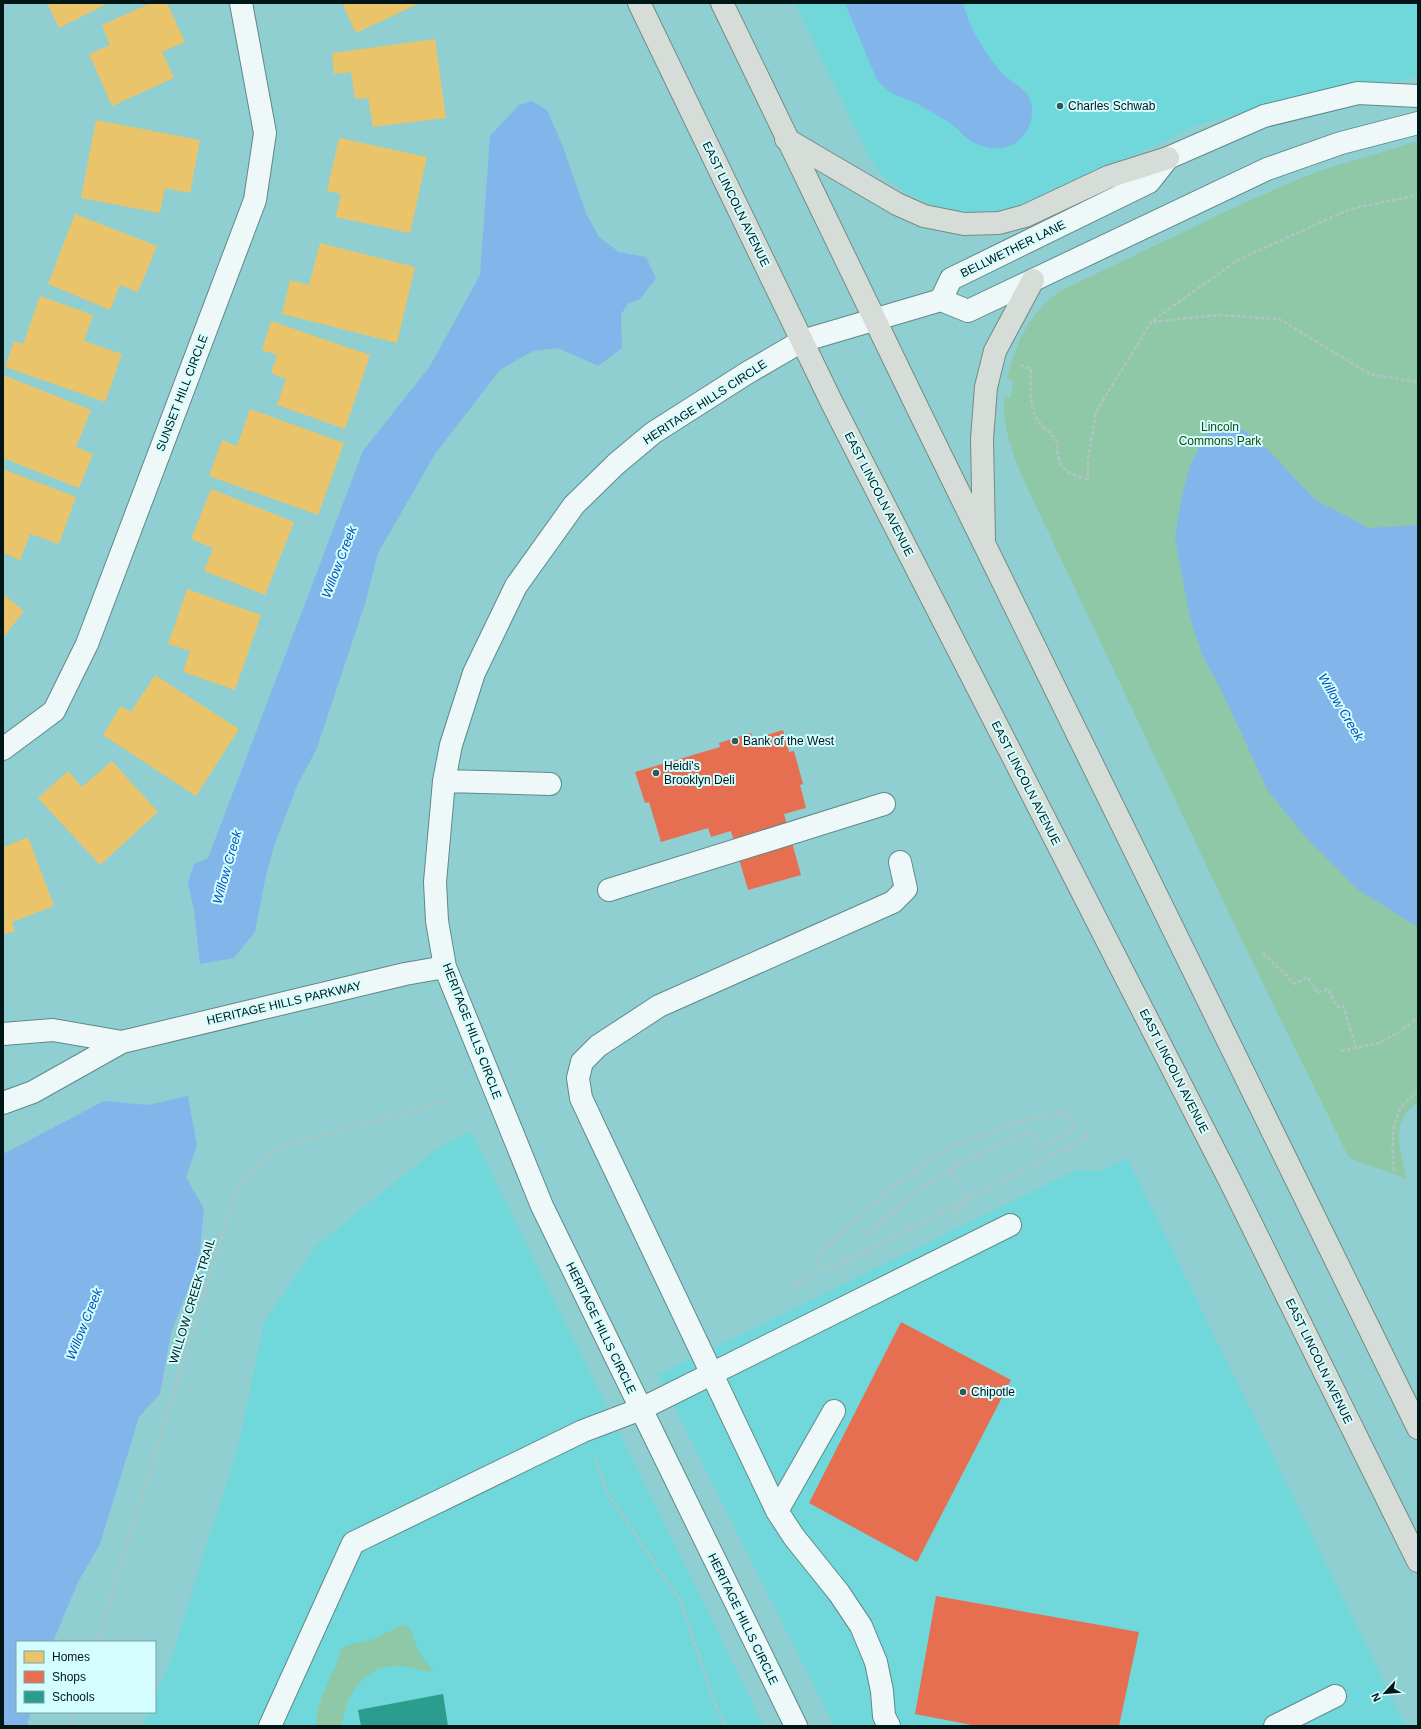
<svg xmlns="http://www.w3.org/2000/svg" width="1421" height="1729" viewBox="0 0 1421 1729" font-family="Helvetica,sans-serif">
<style>
.built{fill:#70d7db}
.green{fill:#8fc8a6}
.water{fill:#82b6eb}
.homes{fill:#e9c46a}
.shops{fill:#e76f51}
.schools{fill:#2a9d8f}
.lines{fill:none;stroke-linecap:round;stroke-linejoin:round}
.minor-casing{stroke:#5f898a;stroke-width:24}
.major-casing{stroke:#738c83;stroke-width:24}
.path{stroke:#b1c3c3;stroke-width:2.5;stroke-dasharray:4 2;stroke-linecap:butt}
.minor{stroke:#eef8f8;stroke-width:22}
.major{stroke:#d6ddd8;stroke-width:22}
.path-bridge{stroke:#b1c3c3;stroke-width:2.5;stroke-dasharray:4 2;stroke-linecap:butt}
.poi-dot{fill:#325758;stroke:#d3fdfe;stroke-width:1.5}
.labels{text-anchor:middle;dominant-baseline:central;stroke-width:4;stroke-linejoin:round;paint-order:stroke}
.poi-label{font-size:12px;fill:#001617;stroke:#d3fdfe;text-anchor:start}
.street-label{font-size:12px;fill:#001617;stroke:#d3fdfe}
.park-label{font-size:12px;fill:#1c4c0a;stroke:#d3fdfe}
.water-label{font-size:13px;font-style:italic;fill:#004eb6;stroke:#d3fdfe}
</style>
<rect width="100%" height="100%" fill="#8fcfd1"/>
<path class="built" d="M795,3h623v74l-171,34 -50,14 -166,79 -36,7 -23,2 -16,-2 -18,-3 -28,-13 -21,-14 -11,-11 -10,-15z
M471,1131l293,595h-622l7,-14h6v-15l15,-35 69,-218 25,-122 51,-75 119,-96z
M1127,1158l279,568h-572l-176,-351 408,-200 11,-5h12l12,2z"/>
<path class="green" d="M1418,141v961c-29,21 -18,47 -11,77l-58,-21 -102,-207 -224,-472c-11,-28 -21,-52 -19,-83l7,2 2,-17 -6,-2c8,-36 23,-68 55,-89l184,-88 53,-23 23,-9z
M402,1625l7,2 11,27 14,18c-13,-1 -25,-6 -37,-6 -32,-1 -53,31 -55,60h-25c-2,-28 18,-51 24,-77l7,-4 26,-6z"/>
<path class="water" d="M845,3h118c6,24 22,50 38,69 11,12 29,17 31,35 1,12 -3,23 -11,31 -11,14 -36,12 -50,3 -8,-5 -14,-13 -21,-18 -7,-5 -15,-9 -23,-14 -20,-12 -37,-11 -51,-31z
M532,101l15,9 15,34 24,69 13,24 20,15 27,5 10,21 -16,21 -12,5 -7,10 1,34 -24,18 -40,-18 -24,3 -19,10 -15,9 -65,84 -57,99 -13,51 -48,144 -20,38 -21,54 -10,35 -11,57 -21,26 -34,6 -6,-53 -6,-28 6,-19 14,-6 155,-407 67,-85 50,-91 10,-139 29,-31z
M1232,422l30,22 54,56 53,28 49,-3v402l-61,-38 -54,-55 -35,-43 -46,-99 -19,-36 -13,-38 -15,-80 7,-43 8,-29 15,-31z
M188,1096l9,50 -11,31 18,32 -5,52 -28,72 -11,61 -21,23 -39,127 -22,38 -25,60h-36v70h14l-4,14h-24v-572l101,-53 44,4z"/>
<path class="homes" d="M47,3h62l-50,25z
M151,3h16l18,39 -23,10 12,26 -62,28 -23,-52 21,-9 -8,-20z
M342,3h78l-64,30z
M435,39l11,79 -73,9 -5,-29 -13,1 -4,-27 -17,2 -2,-21z
M96,120l104,20 -10,53 -25,-5 -5,25 -79,-15z
M339,138l88,19 -17,76 -74,-16 5,-23 -14,-3z
M75,214l82,32 -19,46 -18,-7 -10,25 -62,-26z
M320,243l95,24 -18,76 -115,-29 8,-34 19,5z
M40,296l53,19 -9,26 38,13 -17,48 -100,-35 9,-26 9,3z
M271,321l99,34 -25,74 -68,-24 9,-26 -15,-6 6,-18 -15,-5z
M3,375l88,35 -15,37 17,7 -14,34 -76,-30z
M250,409l94,34 -26,72 -109,-39 13,-36 15,6z
M3,469l73,28 -17,47 -29,-10 -10,26 -17,-7z
M211,489l83,33 -29,73 -61,-24 9,-23 -22,-9z
M187,589l74,26 -26,75 -52,-18 7,-21 -22,-7z
M3,594l21,17 -21,27z
M155,675l84,54 -43,67 -93,-61 18,-29 10,6z
M112,761l46,51 -58,53 -62,-67 30,-27 14,16z
M28,837l26,69 -42,16 3,9 -12,4v-88z"/>
<path class="shops" d="M783,730l6,22 5,-1 9,33 -3,1 6,23 -22,6 17,61 -53,15 -17,-59 -20,6 -3,-9 -47,14 -12,-40 -4,1 -10,-31 85,-25 -1,-4 32,-10 2,6z
M901,1322l110,58 -94,182 -108,-59z
M936,1596l203,36 -20,94h-142l-62,-12z"/>
<path class="schools" d="M443,1694l5,32h-87l-3,-16z"/>
<g class="lines">
<g class="minor-casing">
<path id="minor" d="M941,300l10,-21 198,-97 19,-24 96,-42 94,-23 60,3
M941,300l27,11 299,-142 74,-26 77,-20
M3,749l51,-38 33,-67 168,-444 10,-67 -24,-130
M444,781l106,3
M609,890l275,-86
M3,1034l50,-4 69,12
M3,1103l30,-11 89,-50 283,-68 40,-7
M777,1511l57,-100
M270,1726l83,-183 230,-112 58,-22 369,-184
M796,1726l-254,-520 -97,-239 -8,-46 -2,-39 9,-101 7,-36 23,-72 42,-87 58,-81 42,-41 37,-31 94,-60 55,-32 139,-41
M889,1726l-5,-10 -2,-25 -6,-29 -15,-36 -22,-33 -45,-56 -17,-26 -182,-383 -14,-30 -3,-20 4,-16 16,-16 61,-40 234,-104 13,-13 -6,-27
M1275,1726l60,-30"/>
</g>
<g class="major-casing">
<path id="major" d="M639,3l193,400 397,776 189,382
M722,3l197,408 499,1017
M786,139l111,65 27,12 40,8 35,-1 26,-7 83,-39 60,-19
M984,539l-2,-100 4,-52 9,-36 38,-71"/>
</g>
<path class="path" d="M1153,322l65,-7 61,4 91,55 48,8
M1020,365l11,4c0,18 -3,38 8,53 5,7 12,10 17,18 2,5 1,10 2,15 3,18 15,20 30,24v-22l8,-45 55,-90 87,-62 112,-51 68,-14
M1263,953l32,31 12,-7 11,16 10,-4 9,18 6,-1 13,41
M1341,1051l38,-8 21,-11 18,-15
M951,1170l16,32 -13,7 5,10
M1394,1171c-2,-29 -6,-62 24,-78
M862,1238l52,-44 31,-21 22,-13 64,-29 9,16 36,-18 -11,-17
M793,1285l21,-8
M595,1459l13,35 73,108 33,99 11,25
M97,1642l141,-458 40,-37 169,-46
M71,1726l5,-14"/>
<use href="#minor" class="minor"/>
<use href="#major" class="major"/>
<path class="path-bridge" d="M1065,1112l-51,11 -65,24 -60,42 -69,65 -3,10 3,4 14,-1 253,-129 -1,-7"/>
</g>
<g class="poi-dot">
<circle cx="1060" cy="106" r="4"/>
<circle cx="735" cy="741" r="4"/>
<circle cx="656" cy="773" r="4"/>
<circle cx="963" cy="1392" r="4"/>
</g>
<g class="labels">
<g class="poi-label">
<text x="1068" y="106">Charles Schwab</text>
<text x="743" y="741">Bank of the West</text>
<text x="664" y="766">Heidi's<tspan x="664" dy="14">Brooklyn Deli</tspan></text>
<text x="971" y="1392">Chipotle</text>
</g>
<g class="street-label">
<text transform="translate(736 204) rotate(64)">EAST LINCOLN AVENUE</text>
<text transform="translate(1013 249) rotate(-26)">BELLWETHER LANE</text>
<text transform="translate(182 393) rotate(-69)">SUNSET HILL CIRCLE</text>
<text transform="translate(705 402) rotate(-33)">HERITAGE HILLS CIRCLE</text>
<text transform="translate(879 494) rotate(63)">EAST LINCOLN AVENUE</text>
<text transform="translate(1026 783) rotate(63)">EAST LINCOLN AVENUE</text>
<text transform="translate(284 1003) rotate(-13)">HERITAGE HILLS PARKWAY</text>
<text transform="translate(472 1031) rotate(69)">HERITAGE HILLS CIRCLE</text>
<text transform="translate(1174 1071) rotate(63)">EAST LINCOLN AVENUE</text>
<text transform="translate(192 1301) rotate(-73)">WILLOW CREEK TRAIL</text>
<text transform="translate(601 1328) rotate(64)">HERITAGE HILLS CIRCLE</text>
<text transform="translate(1319 1361) rotate(64)">EAST LINCOLN AVENUE</text>
<text transform="translate(743 1619) rotate(64)">HERITAGE HILLS CIRCLE</text>
</g>
<g class="park-label">
<text x="1220" y="427">Lincoln<tspan x="1220" dy="14">Commons Park</tspan></text>
</g>
<g class="water-label">
<text transform="translate(339 562) rotate(-69)">Willow Creek</text>
<text transform="translate(1341 707) rotate(59)">Willow Creek</text>
<text transform="translate(227 867) rotate(-74)">Willow Creek</text>
<text transform="translate(84 1324) rotate(-68)">Willow Creek</text>
</g>
</g>
<rect width="1421" height="1729" fill="none" stroke="#001617" stroke-width="8"/>
<rect x="16" y="1641" width="140" height="72" fill="#d3fdfe" stroke="#7fa1a2"/>
<rect x="24" y="1651" width="20" height="12" fill="#e9c46a" stroke="#7fa1a2"/>
<text x="52" y="1661" font-size="12" fill="#001617">Homes</text>
<rect x="24" y="1671" width="20" height="12" fill="#e76f51" stroke="#7fa1a2"/>
<text x="52" y="1681" font-size="12" fill="#001617">Shops</text>
<rect x="24" y="1691" width="20" height="12" fill="#2a9d8f" stroke="#7fa1a2"/>
<text x="52" y="1701" font-size="12" fill="#001617">Schools</text>
<g transform="translate(1385 1693) rotate(244)" stroke="#d3fdfe" stroke-width="3" paint-order="stroke">
<path d="M0-3L7 15L0 10L-7 15Z" fill="#001617"/>
<text y="-6" font-size="11" font-weight="bold" text-anchor="middle" fill="#001617">N</text>
</g>
</svg>
